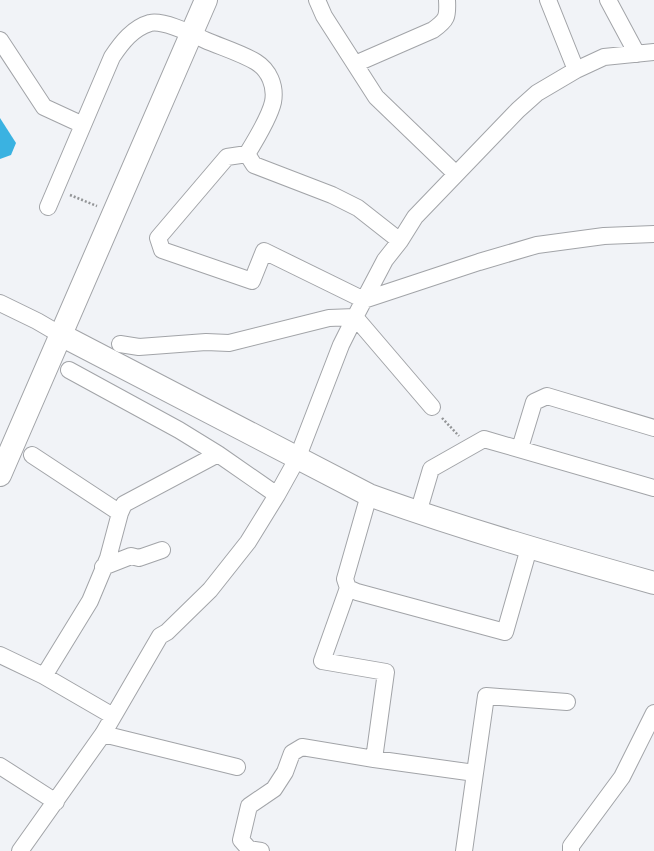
<svg xmlns="http://www.w3.org/2000/svg" width="654" height="851" viewBox="0 0 654 851" font-family="'Nunito Sans',sans-serif">
<style>
.water{fill:#3ab2e1}
.lines{fill:none;stroke-linecap:round;stroke-linejoin:round}
.street-casing{stroke:#a2a4a8;stroke-width:18}
.secondary-casing{stroke:#a2a4a8;stroke-width:24}
.path{stroke:#939597;stroke-width:2.5;stroke-dasharray:2 2;stroke-linecap:butt}
.street{stroke:#fff;stroke-width:16}
.secondary{stroke:#fff;stroke-width:22}
</style>
<rect width="100%" height="100%" fill="#f1f3f7"/>
<path class="water" d="M0,118l16,25 -5,12 -11,4z"/>
<g class="lines">
<g class="street-casing">
<path id="street" d="M317,0l7,16 52,81 80,77
M548,0l28,70
M608,0l29,54
M0,40l44,67 39,18
M355,64l78,-34c14,-10 15,-13 14,-30
M247,154l-20,3 -69,81 4,12 90,31 12,-30 100,49 115,-38 58,-17 67,-9 50,-2
M48,207l64,-150c10,-15 21,-29 38,-34 14,-3 42,11 55,17 16,7 36,13 51,22 13,8 20,24 17,40 -3,14 -18,39 -26,52l7,11 78,30 26,13 42,33
M0,303l37,18 24,14
M120,344l19,3 67,-5 23,1 100,-25 26,-1 77,90
M69,370l110,60 39,24
M520,448l14,-46 13,-6 107,32
M32,455l88,58
M369,495l-24,84 3,9 9,4 148,40 24,-84
M418,513l13,-44 53,-30 170,49
M103,567l28,-11 8,2 23,-8
M348,588l-26,73 64,11 -12,87
M0,655l44,21 69,40
M44,676l46,-75 18,-43 12,-45 4,-9 94,-50 59,41
M103,734l134,33
M0,766l56,36
M475,773l11,-77 81,6
M20,851l83,-117 57,-98 7,-4 43,-42 38,-48 29,-47 20,-36 44,-114 14,-28 30,-57 15,-19 15,-24 103,-107 19,-17 39,-23 28,-13 50,-5
M261,851l-12,-2 -8,-9 8,-34 25,-17 11,-17 7,-19 10,-6 72,12 101,14 -11,78
M571,851v-5l51,-69 32,-64"/>
</g>
<g class="secondary-casing">
<path id="secondary" d="M61,335l308,160c94,34 189,61 285,88
M0,475l206,-475"/>
</g>
<path class="path" d="M70,195l27,11
M442,418l17,18"/>
<use href="#street" class="street"/>
<use href="#secondary" class="secondary"/>
</g>
</svg>
